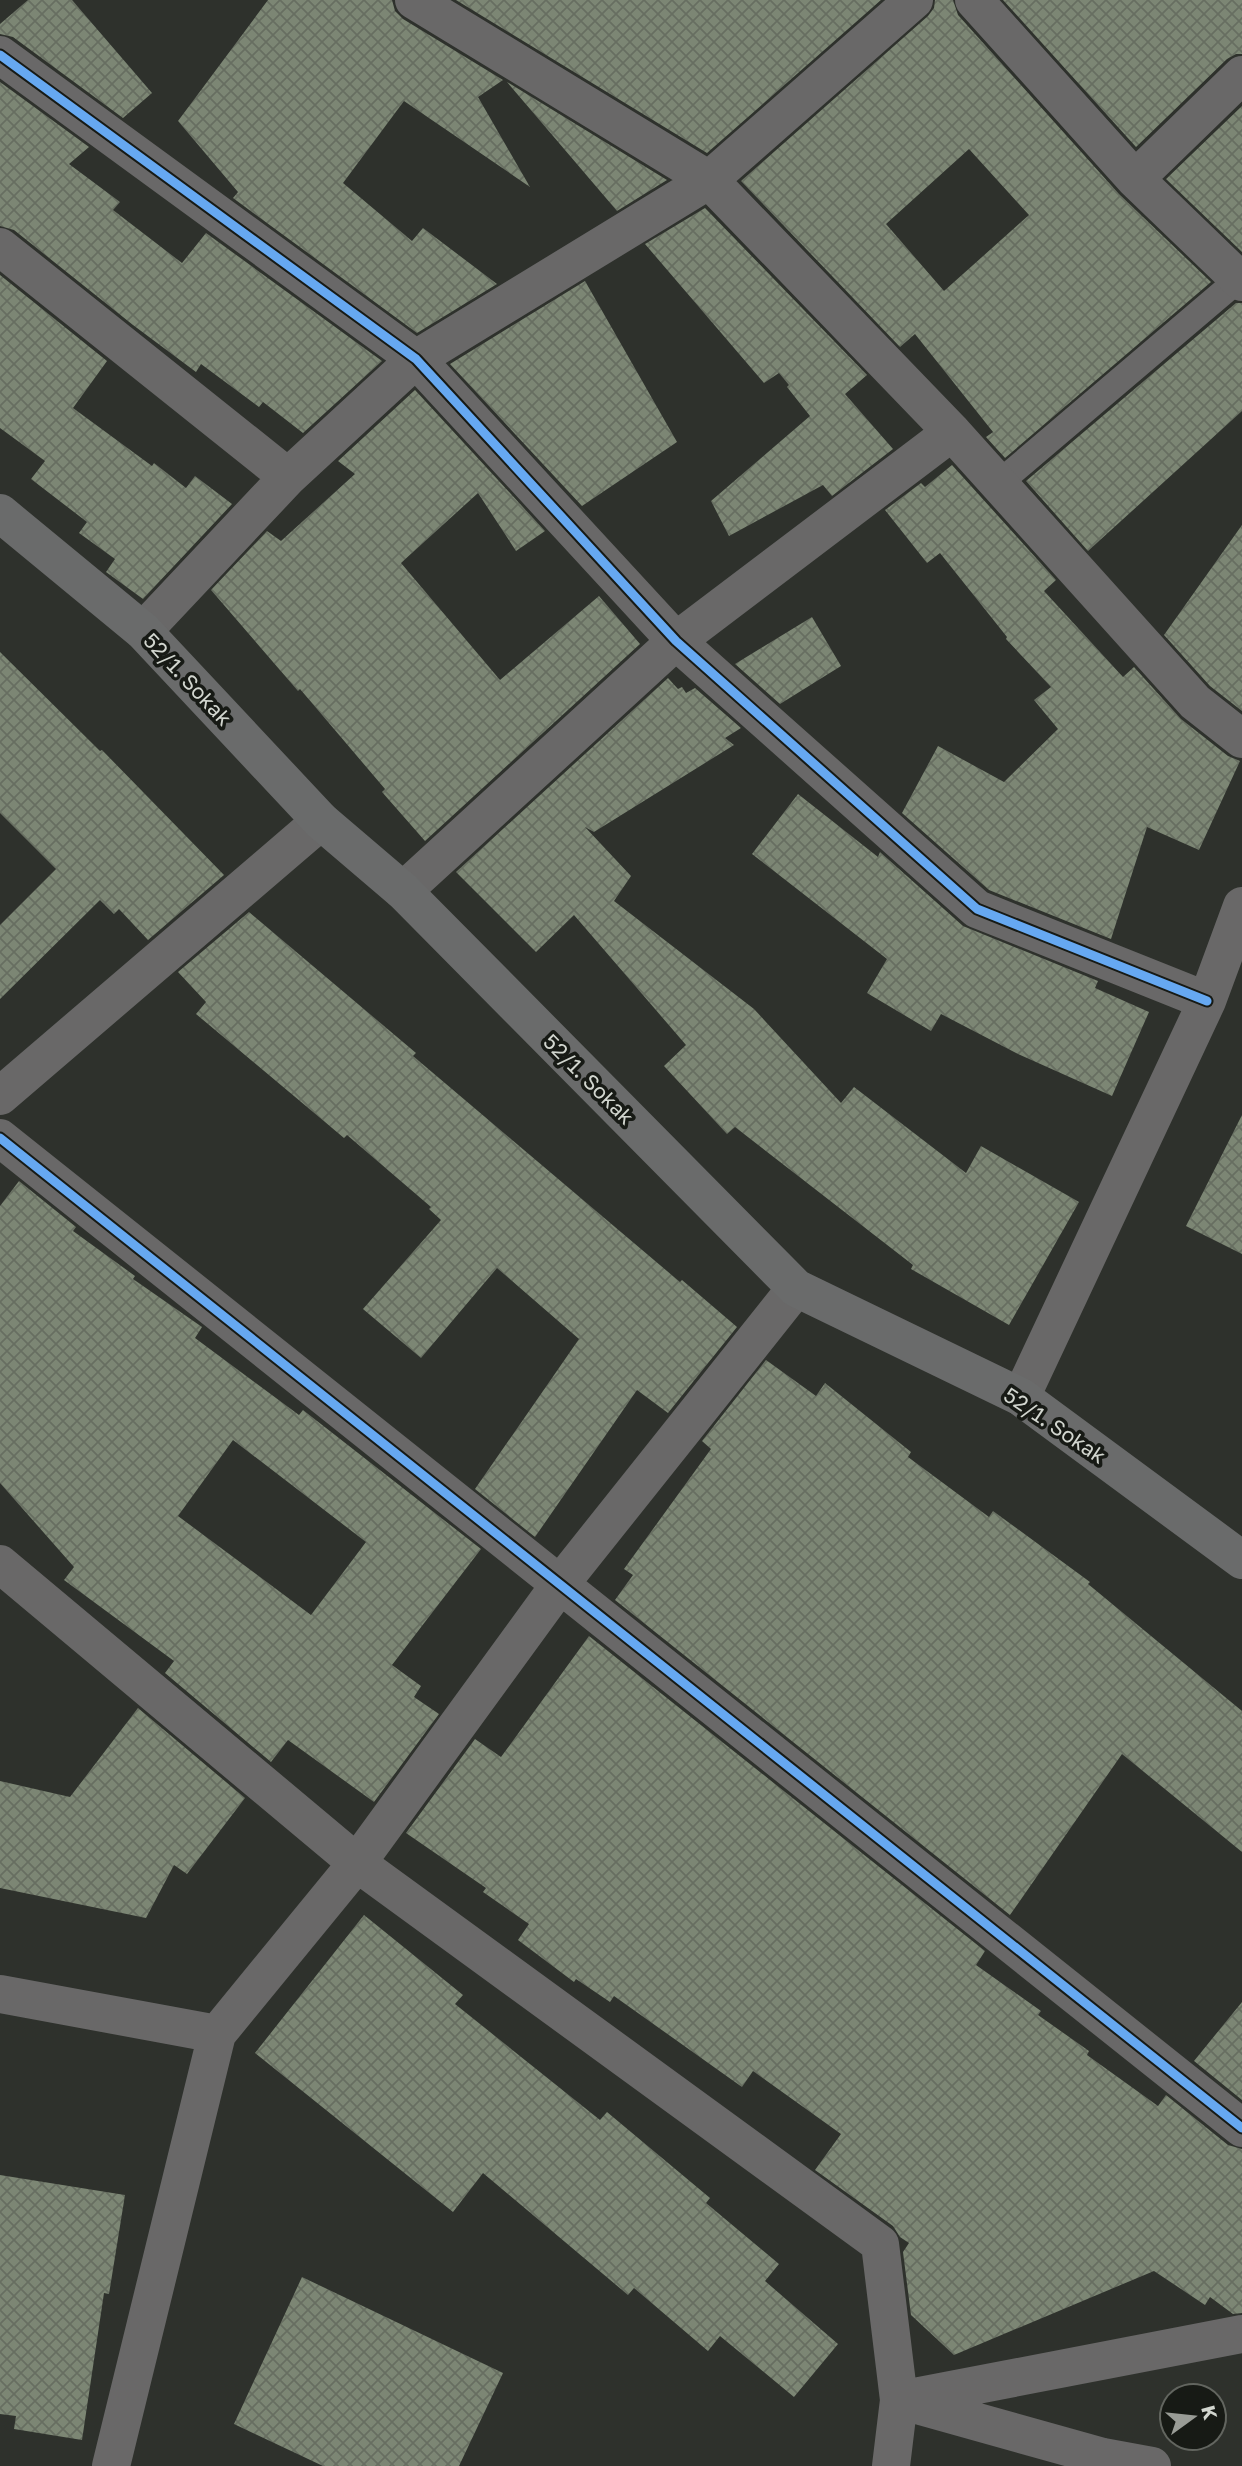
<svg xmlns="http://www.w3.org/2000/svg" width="1242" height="2466" viewBox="0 0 1242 2466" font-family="'Golos Text',sans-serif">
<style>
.building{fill:url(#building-cross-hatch);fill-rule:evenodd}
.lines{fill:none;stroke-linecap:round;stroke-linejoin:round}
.service{stroke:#696868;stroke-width:26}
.minor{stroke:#696868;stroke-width:38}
.secondary{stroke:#6a6b6b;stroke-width:38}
.cycleway-casing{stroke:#171a15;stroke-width:13}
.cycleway{stroke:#66a8f1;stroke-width:9}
.labels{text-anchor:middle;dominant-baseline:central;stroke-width:7;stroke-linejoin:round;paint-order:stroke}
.street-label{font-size:21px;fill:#d2d6cf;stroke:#171a15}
</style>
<defs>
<pattern id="building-cross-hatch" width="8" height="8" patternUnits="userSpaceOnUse" patternTransform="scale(1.75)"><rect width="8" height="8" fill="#7c8674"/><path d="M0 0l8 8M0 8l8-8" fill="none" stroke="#676e61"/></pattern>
</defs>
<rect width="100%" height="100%" fill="#2e312c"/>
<path class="building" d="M28,0h44l80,93 -29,25 -110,-81 -13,-3v-10z
M268,0h124l3,11 8,8 100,61 -25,17 52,90 -126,-86 -61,82 69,58 11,-13 74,56 -80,49 -184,-135 5,-6 -60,-71z
M456,0h425l-174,153z
M935,0h18l5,15 161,179 92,88 -206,176 -19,-21 7,-5 -78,-98 -15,13 -159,-166 187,-165 6,-8zM969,149l60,66 -85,76 -58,-67z
M1003,0h239v54h-6l-9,5 -91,88z
M0,82l89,65 -20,17 51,38 -7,8 69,53 24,-30 176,128 -79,72 -40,-31 -4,5 -58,-43 -5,8 -63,-47 -119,-95 -14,-4z
M507,82l160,98 -50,31z
M1242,106v146l-76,-73z
M705,208l162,167 -22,19 48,55 -61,47 -9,-11 -94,51 -18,-35 99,-85 -23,-29 2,-2 -10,-12 -15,10 -119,-139z
M0,275l107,86 -34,47 79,58 2,-3 32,25 9,-12 37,28 -89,95 -37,-27 9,-13 -36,-26 8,-11 -56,-43 14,-18 -45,-33z
M585,281l92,161 -95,64 -132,-142z
M1236,303h6v108l-154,140 -62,-70z
M415,390l130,141 -29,20 -38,-58 -77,70 99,117 99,-84 41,48 -215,197 -43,-49 3,-3 -85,-100 -2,2 -87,-101 56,-59 14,10 74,-67 -17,-13z
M952,465l104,115 -12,11 79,86 11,-10 47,52 47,37 12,5 -41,89 -52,-23 -36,112 -122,-49 -87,-77 36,-67 66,36 54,-53 -24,-29 17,-13 -45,-48 1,-2 -67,-84 -13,10 -42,-53 36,-27 4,4z
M1242,525v186l-32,-25 -46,-51z
M812,617l29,49 -61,38 -45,-40z
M0,652l100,99 2,-1 122,125 -76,65 -29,-31 -5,5 -14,-14 -100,99v-74l56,-56 -56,-56z
M668,678l10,11 4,-2 4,6 9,-5 46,40 -16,10 9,7 -140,87 -9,-5 46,49 -17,25 140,108 87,94 13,-16 112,86 15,-27 98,56 -70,123 -98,-56 2,-4 -178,-138 -8,7 -63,-68 22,-21 -112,-130 -38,37 -80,-80z
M798,794l80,63 2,-5 83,74 135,55 -3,7 54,24 -37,84 -94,-42 -77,-40 -10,17 -64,-38 20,-34 -135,-105z
M249,912l167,141 -3,3 85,72 182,154 2,-2 55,47 -69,86 -31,-23 -102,147 -60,-48 104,-150 -82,-71 -76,90 -58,-49 78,-89 -12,-11 2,-2 -84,-72 -3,3 -148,-124 10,-12 -28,-30z
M1242,1115v139l-56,-28z
M19,1181l57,46 -3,4 62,45 -2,3 69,48 -7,11 104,77 4,-5 178,139 -89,116 29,21 -7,11 25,17 -65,88 -86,-62 -17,22 -106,-89 9,-12 -110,-81 10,-13 -74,-84v-277zM233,1440l133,102 -55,73 -133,-99z
M766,1360l50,36 9,-13 86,69 -3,5 81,60 4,-6 97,71 -2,2 154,127v141l-120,-98 -112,161 -395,-315 18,-25 -9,-6 87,-120 -9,-8z
M589,1636l396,315 -9,14 65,46 -3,4 51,36 -2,4 71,51 8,-11 62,50 14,4v164l-9,1 -23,-17 -5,8 -51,-34 -200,84 -43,-40 -8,-63 6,-9 -9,-6 -7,-11 -78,-56 26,-36 -88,-63 -11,16 -128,-91 -4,6 -34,-23 -2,3 -56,-42 11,-16 -46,-32 3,-4 -80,-55 69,-94 26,18z
M138,1708l107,90 -58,76 -13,-9 -28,53 -146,-30v-107l70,16z
M364,1915l99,80 -8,9 145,116 7,-8 103,86 -4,5 73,61 -14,17 73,63 -44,53 -74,-61 -12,15 -74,-63 -6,7 -145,-122 -30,39 -198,-159z
M1242,2002v98l-48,-39z
M0,2175l125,20 -16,99 -5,-1 -22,147 -68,-11 2,-13 -16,-2z
M302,2277l201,96 -44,93h-136l-89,-42z"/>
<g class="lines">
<path class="service" d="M998,484l241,-205"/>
<path class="minor" d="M414,0l295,180 243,252 243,270 47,37
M974,0l161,179 107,103
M0,55l416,304 260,282 301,268 230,92
M1135,179l107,-104
M0,247l288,230
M143,631l145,-154 128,-118 293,-179 205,-180
M403,891l273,-250 276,-209
M0,1096l321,-275
M0,1138l1242,990
M1021,1397l186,-396 35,-95
M0,1564l357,299 523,381 19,156 -8,66
M0,1994l217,40 140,-171 204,-280 235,-295
M111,2466l106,-432
M1152,2466l-49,-9 -204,-57 343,-66"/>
<path class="secondary" d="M0,513l143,118 178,190 82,70 393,397 225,109 221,163"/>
<g class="cycleway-casing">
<path id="cycleway" d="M0,55l416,304 260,282 301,268 230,92
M0,1138l1242,990"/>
</g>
<use href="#cycleway" class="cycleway"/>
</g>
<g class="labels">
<g class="street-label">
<text transform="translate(188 679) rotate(47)">52/1. Sokak</text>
<text transform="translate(589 1079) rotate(45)">52/1. Sokak</text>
<text transform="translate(1055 1425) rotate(34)">52/1. Sokak</text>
</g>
</g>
<g transform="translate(1193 2417) rotate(75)"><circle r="33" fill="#171a15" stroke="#62655f" stroke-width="2"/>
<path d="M0-5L12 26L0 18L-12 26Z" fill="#999c96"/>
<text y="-10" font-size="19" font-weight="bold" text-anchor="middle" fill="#d2d6cf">K</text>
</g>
</svg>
